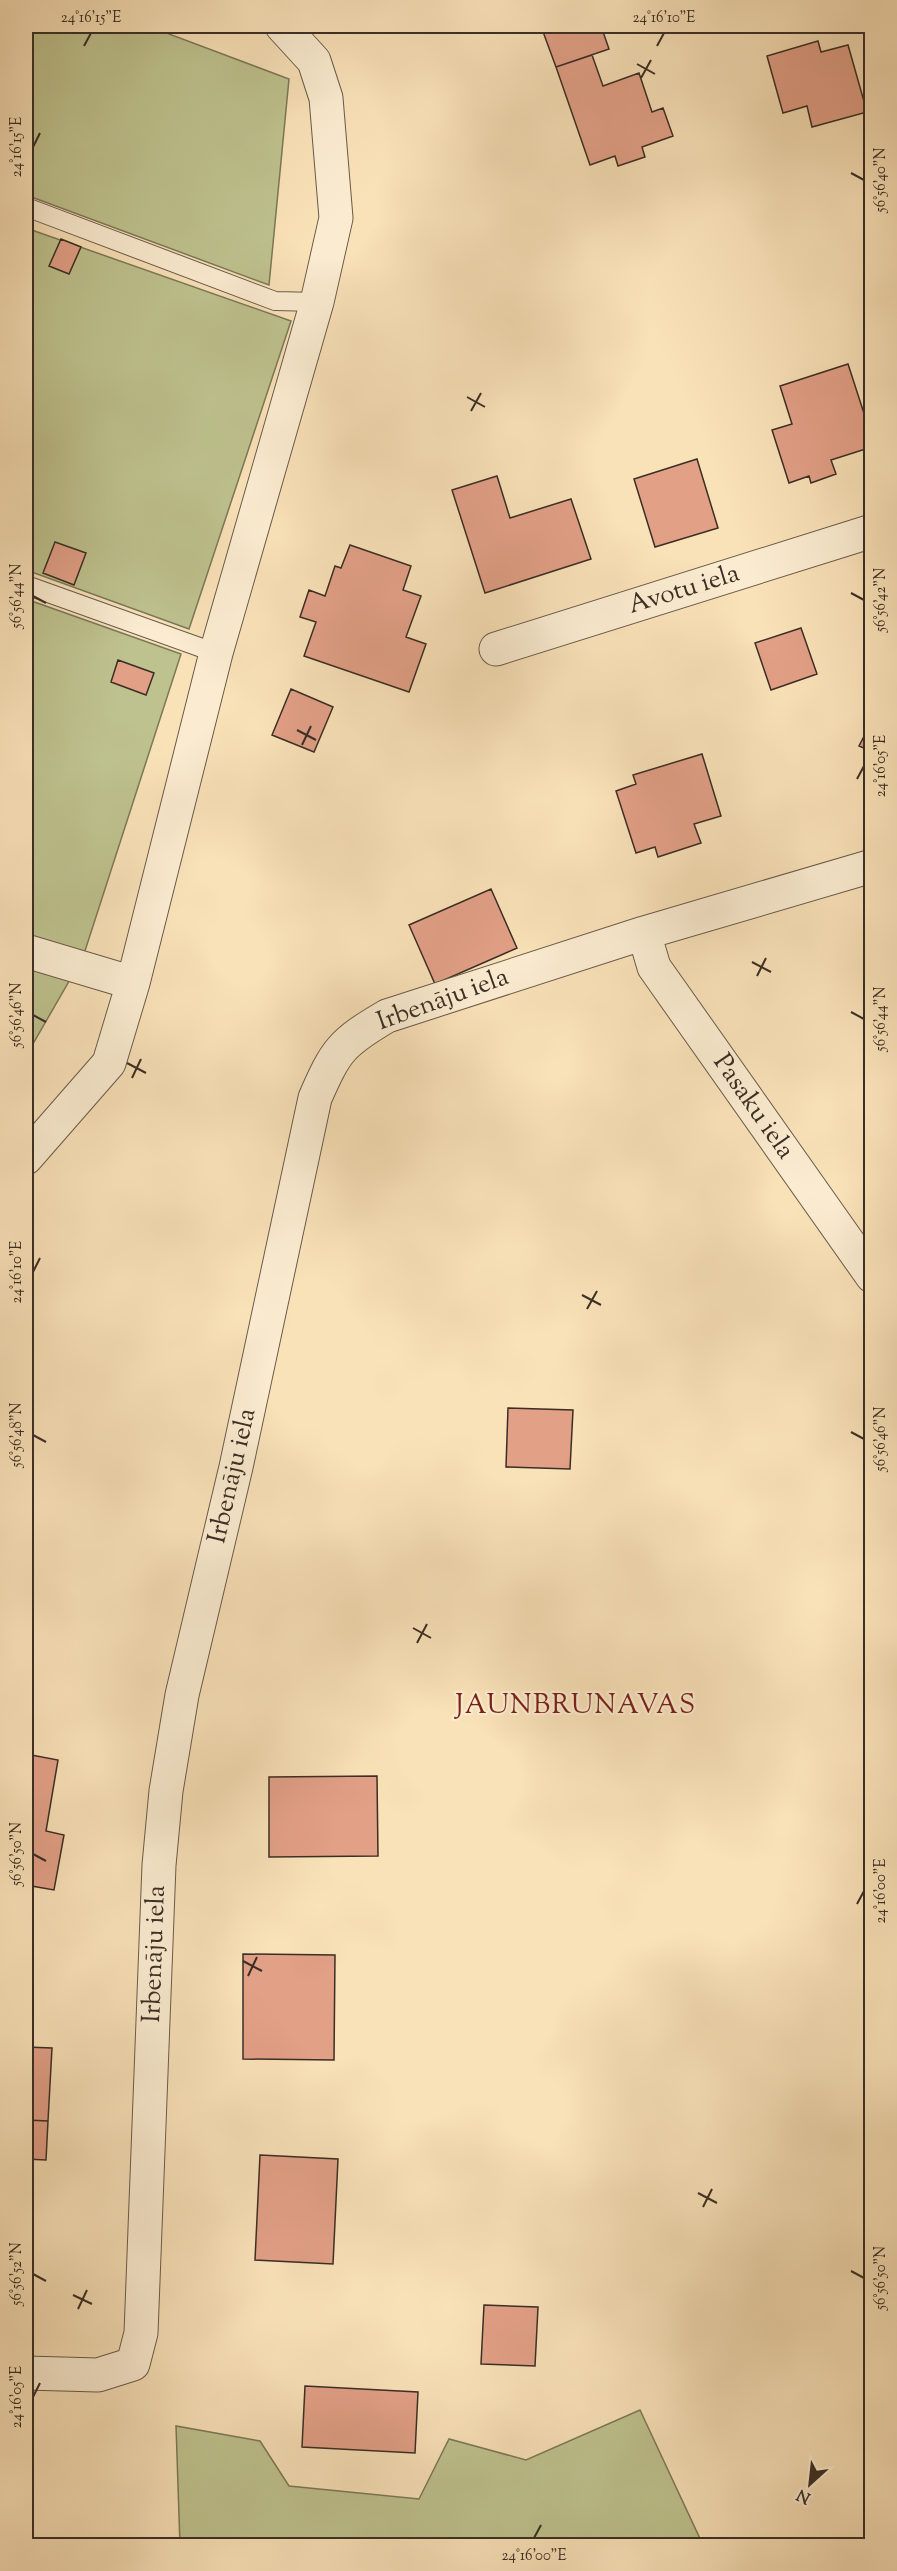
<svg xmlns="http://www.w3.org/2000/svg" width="897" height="2571" viewBox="0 0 897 2571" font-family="'Sorts Mill Goudy',serif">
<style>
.green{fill:#bec28e;stroke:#7c785a;stroke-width:1.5}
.building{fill:#e2a087;stroke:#3a2e25;stroke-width:1.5}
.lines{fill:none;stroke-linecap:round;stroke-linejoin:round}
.lane-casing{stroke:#6a5b4a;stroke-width:20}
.street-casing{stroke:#6a5b4a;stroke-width:35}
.lane{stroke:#fbecd1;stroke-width:18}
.street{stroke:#fbecd1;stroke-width:33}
.ticks{fill:none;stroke:#3a2e25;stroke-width:2}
.labels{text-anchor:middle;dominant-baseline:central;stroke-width:4.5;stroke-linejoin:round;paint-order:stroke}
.street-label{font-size:26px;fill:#3a2e25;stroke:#fbecd1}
.neighbourhood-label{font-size:27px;letter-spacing:1.5px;fill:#7a1f14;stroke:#fbecd1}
.neatline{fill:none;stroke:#3a2e25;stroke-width:2}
.ticks-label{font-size:15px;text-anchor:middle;fill:#3a2e25}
</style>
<rect width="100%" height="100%" fill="#f9e1b8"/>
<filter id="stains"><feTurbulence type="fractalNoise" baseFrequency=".00333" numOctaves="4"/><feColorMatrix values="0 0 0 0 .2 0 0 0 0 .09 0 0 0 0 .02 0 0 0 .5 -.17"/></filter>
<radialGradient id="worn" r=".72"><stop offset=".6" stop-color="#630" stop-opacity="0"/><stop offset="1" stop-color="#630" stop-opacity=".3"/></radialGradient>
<path class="green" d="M26,26h141l2,8 120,45 -20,206 -243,-90z
M26,228l265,93 -102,308 -163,-59z
M26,599l155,55 -98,303 -57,99z
M640,2410l63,135h-523l-4,-119 84,15 29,45 130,13 30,-60 77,21z"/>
<path class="building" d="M551,26h50l8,23 -53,18 -14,-38z
M818,41l3,11 27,-7 19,67 -55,15 -5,-21 -24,7 -16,-57z
M592,55l11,31 36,-13 13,39 11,-4 10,28 -31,11 3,10 -27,9 -3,-10 -25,9 -34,-98z
M61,239l20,8 -12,27 -20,-8z
M848,364l24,74v9l-41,13 5,14 -25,9 -2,-7 -20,7 -17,-53 20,-6 -12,-38z
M697,459l21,69 -63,19 -21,-68z
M497,476l13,42 61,-19 20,60 -106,34 -33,-103z
M55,542l31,11 -12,32 -31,-12z
M350,545l61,21 -8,24 18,6 -15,41 20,7 -17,48 -105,-36 12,-34 -16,-5 9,-27 16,6 10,-30 6,2z
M801,628l16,46 -46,16 -16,-47z
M118,660l36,13 -8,22 -35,-13z
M291,689l42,18 -19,45 -42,-17z
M872,721v31l-13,-6z
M702,754l19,62 -27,8 7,19 -43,14 -3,-10 -19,6 -20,-62 20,-7 -3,-9z
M491,889l26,59 -82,36 -26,-59z
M508,1408l65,2 -3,59 -64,-2z
M26,1754l32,6 -12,71 18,4 -10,55 -28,-5z
M377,1776l1,80 -109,1v-80z
M243,1954l92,1 -1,105 -91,-1z
M26,2047l26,1 -4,73 -22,-1z
M26,2120l22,1 -2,39 -20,-1z
M260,2155l78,4 -5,105 -78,-4z
M484,2305l54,2 -3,59 -54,-2z
M305,2386l113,6 -3,61 -113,-6z"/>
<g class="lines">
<g class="lane-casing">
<path id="lane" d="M26,207l249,94 42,1
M26,585l190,68"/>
</g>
<g class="street-casing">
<path id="street" d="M496,649l376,-118
M644,933l10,34 218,309
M26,951l107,32
M26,1158l83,-95 24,-80 83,-330 101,-351 19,-84 -10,-120 -12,-37 -32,-35
M26,2373l72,2 35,-11 8,-31 18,-468 7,-74 16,-96 54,-228 79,-369c21,-48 26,-55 72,-82l257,-83 228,-67"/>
</g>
<use href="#lane" class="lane"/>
<use href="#street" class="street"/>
</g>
<path class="ticks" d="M84,46l7,-13M657,46l7,-13M637,64l18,10M641,78l10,-18M33,147l7,-14M851,173l13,7M467,397l18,10M471,411l10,-18M851,593l13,7M33,596l13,7M297,730l19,10M302,745l9,-19M857,779l7,-13M752,962l19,10M757,976l9,-18M851,1012l13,7M33,1015l13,7M127,1063l19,10M132,1078l9,-19M33,1272l7,-14M582,1295l19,10M587,1309l10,-18M851,1432l13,7M33,1435l13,7M413,1628l18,10M417,1643l10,-19M33,1854l13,7M857,1904l7,-13M243,1961l19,10M248,1976l9,-19M698,2193l19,10M703,2207l9,-18M851,2271l13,7M33,2274l13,7M73,2295l19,9M78,2309l9,-19M33,2397l7,-14M534,2538l7,-13"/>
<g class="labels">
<g class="street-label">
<text transform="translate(684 590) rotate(-17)">Avotu iela</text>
<text transform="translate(443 1000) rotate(-20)">Irbenāju iela</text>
<text transform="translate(753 1107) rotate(55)">Pasaku iela</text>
<text transform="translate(233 1476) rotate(-77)">Irbenāju iela</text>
<text transform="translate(155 1954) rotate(-88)">Irbenāju iela</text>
</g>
<g class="neighbourhood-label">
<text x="576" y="1706">JAUNBRUNAVAS</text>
</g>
</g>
<rect width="897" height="2571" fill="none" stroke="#f9e1b8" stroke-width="66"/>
<g transform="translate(810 2484) rotate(207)" stroke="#fbecd1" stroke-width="4.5" paint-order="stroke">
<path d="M0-4.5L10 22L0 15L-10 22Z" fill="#3a2e25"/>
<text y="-9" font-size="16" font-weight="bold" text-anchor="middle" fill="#3a2e25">N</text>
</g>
<rect x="33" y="33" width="831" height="2505" class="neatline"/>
<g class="ticks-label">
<text x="91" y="22">24°16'15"E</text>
<text x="664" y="22">24°16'10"E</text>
<text transform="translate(16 147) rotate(-90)" y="5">24°16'15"E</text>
<text transform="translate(880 180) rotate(-90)" y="5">56°56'40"N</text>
<text transform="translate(16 596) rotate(-90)" y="5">56°56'44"N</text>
<text transform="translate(880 600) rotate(-90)" y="5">56°56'42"N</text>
<text transform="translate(880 766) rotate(-90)" y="5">24°16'05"E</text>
<text transform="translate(16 1015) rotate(-90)" y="5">56°56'46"N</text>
<text transform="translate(880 1019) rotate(-90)" y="5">56°56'44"N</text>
<text transform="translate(16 1272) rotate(-90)" y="5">24°16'10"E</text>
<text transform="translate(16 1435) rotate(-90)" y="5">56°56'48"N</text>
<text transform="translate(880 1439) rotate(-90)" y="5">56°56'46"N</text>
<text transform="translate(16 1854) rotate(-90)" y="5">56°56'50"N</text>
<text transform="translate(880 1891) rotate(-90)" y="5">24°16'00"E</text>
<text transform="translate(16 2274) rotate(-90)" y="5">56°56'52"N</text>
<text transform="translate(880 2278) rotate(-90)" y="5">56°56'50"N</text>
<text transform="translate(16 2397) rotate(-90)" y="5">24°16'05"E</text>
<text x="534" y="2560">24°16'00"E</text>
</g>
<rect width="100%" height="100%" filter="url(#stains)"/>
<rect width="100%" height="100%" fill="url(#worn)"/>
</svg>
